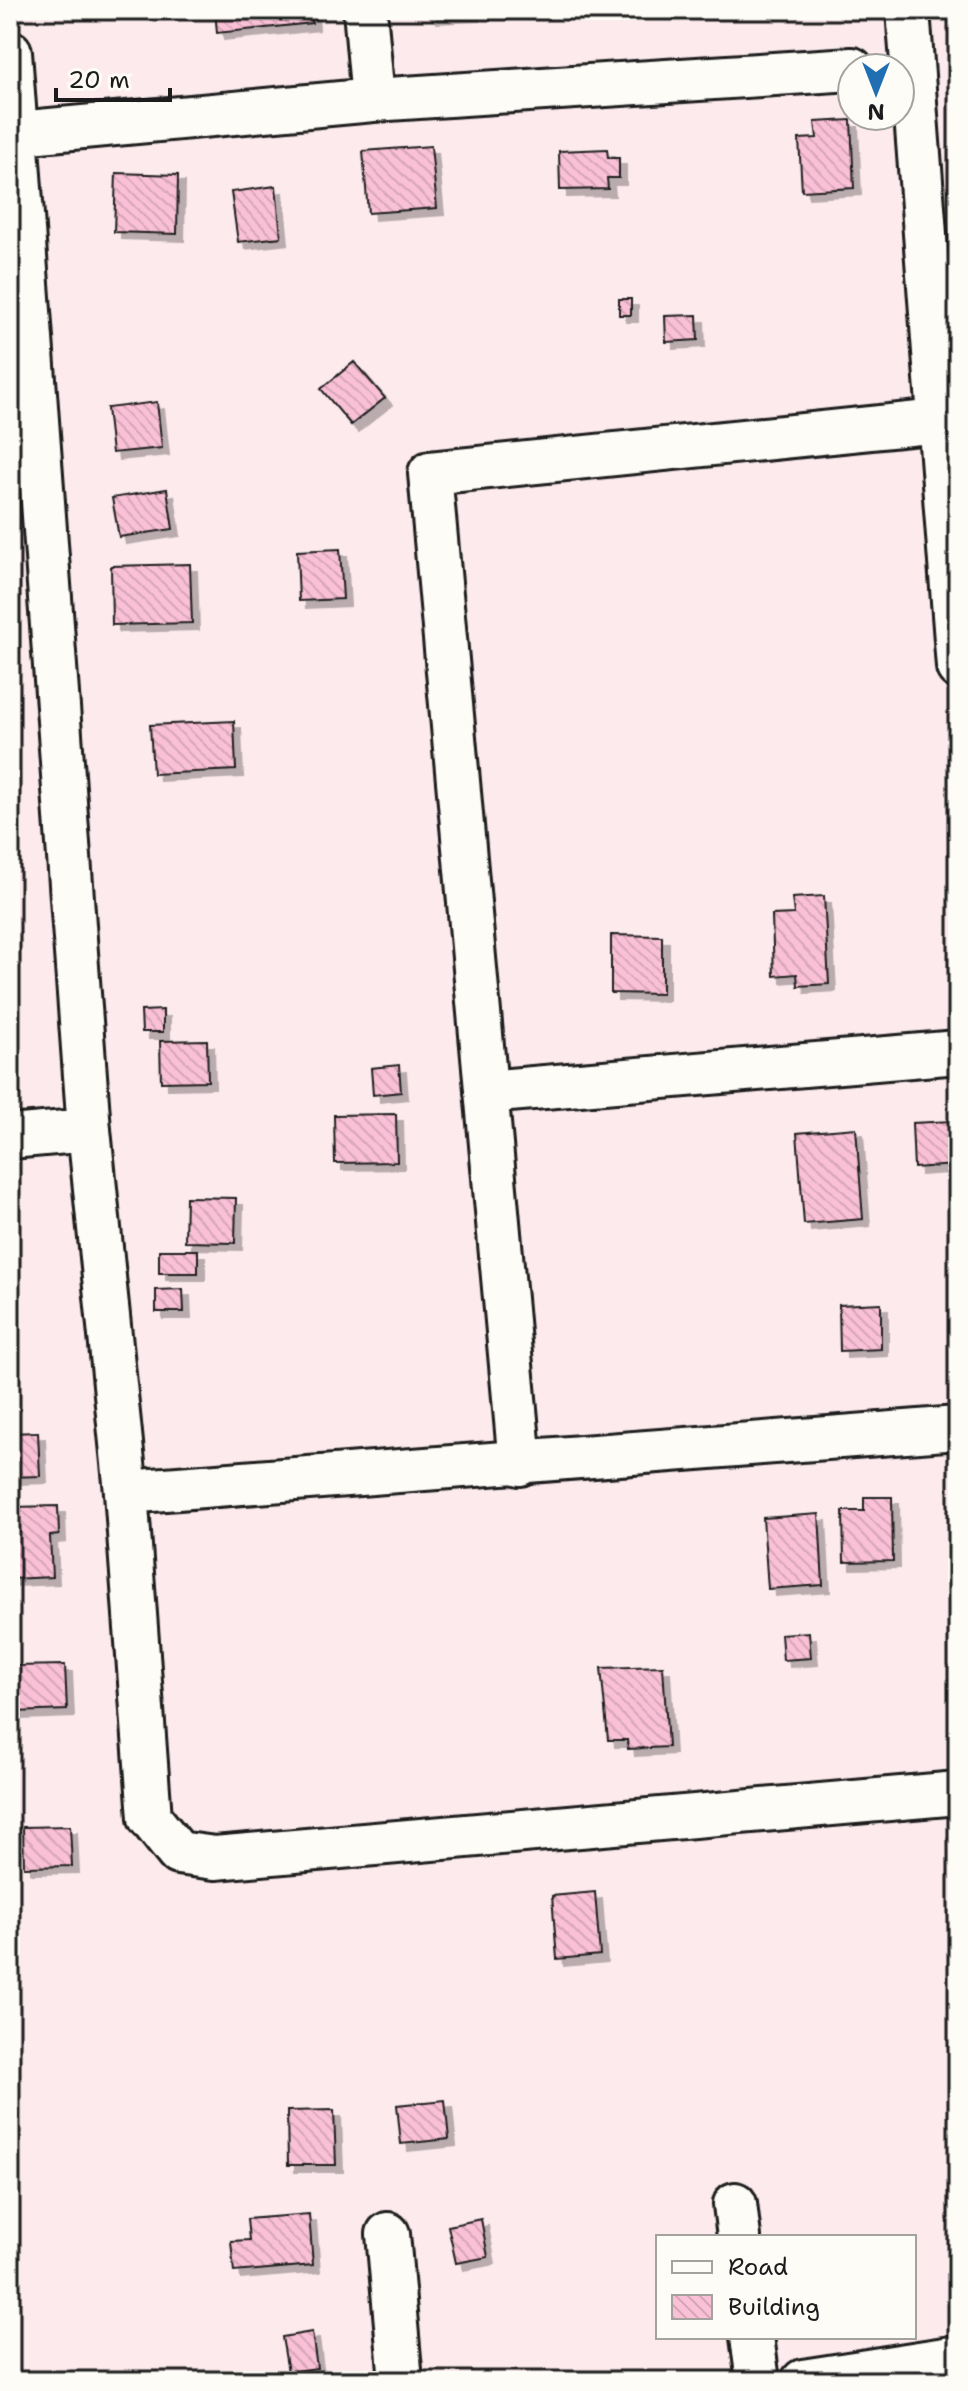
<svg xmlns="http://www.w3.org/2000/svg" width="968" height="2391" viewBox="0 0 968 2391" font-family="'Shantell Sans',sans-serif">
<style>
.building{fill:url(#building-back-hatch);stroke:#1c1c1c;stroke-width:2;filter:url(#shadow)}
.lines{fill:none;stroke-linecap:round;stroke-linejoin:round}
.minor-casing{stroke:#1c1c1c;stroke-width:48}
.minor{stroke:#fdfcf7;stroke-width:42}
</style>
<defs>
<pattern id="building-back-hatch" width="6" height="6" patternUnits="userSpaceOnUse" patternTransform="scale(2)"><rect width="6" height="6" fill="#fac1d6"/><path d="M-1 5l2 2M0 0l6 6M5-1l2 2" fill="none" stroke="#d6a5b7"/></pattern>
<filter id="shadow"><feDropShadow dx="7" dy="7" stdDeviation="0" flood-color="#0004"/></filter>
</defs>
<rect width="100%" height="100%" fill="#fceaed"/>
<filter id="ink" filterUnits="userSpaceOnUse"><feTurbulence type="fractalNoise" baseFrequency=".0125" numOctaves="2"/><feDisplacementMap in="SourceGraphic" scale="16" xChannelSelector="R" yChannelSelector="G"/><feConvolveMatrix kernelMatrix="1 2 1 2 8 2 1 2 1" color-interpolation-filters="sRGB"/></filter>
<g filter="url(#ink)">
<path class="building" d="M215,10h96l1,13 -95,10z
M430,10h42v4l-42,2z
M851,120l3,68 -52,3 -3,-52 18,-1 -2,-16z
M431,146l6,62 -69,5 -5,-62z
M607,149l1,9h11v20h-12l1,11 -48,1 -1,-39z
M116,173l62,2 -1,59 -63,-2z
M276,186l5,51 -43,5 -7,-50z
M619,299h12v16h-12z
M697,315l1,25 -32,2 -1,-26z
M354,362l31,36 -34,27 -30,-36z
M157,402l5,46 -50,5 -5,-45z
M167,489l6,40 -54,8 -7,-39z
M340,549l3,50 -44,2 -2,-50z
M190,564l2,59 -80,2 -1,-59z
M234,721l2,49 -83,4 -3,-49z
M824,896l5,88 -31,2 -1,-12 -23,2 -2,-61 22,-1 -2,-16z
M611,935l51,1v58l-51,-1z
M163,1010v22h-21l-1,-21z
M207,1040l1,41 -47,1 -1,-41z
M399,1065l2,27 -28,3 -2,-27z
M396,1114l1,48 -62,1 -1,-48z
M952,1121l3,44 -41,3 -2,-45z
M856,1128l7,91 -59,5 -7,-91z
M186,1197l50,1 -1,45 -50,-1z
M159,1250h39v23h-39z
M183,1289l1,23h-28v-22z
M881,1303v46l-41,2 -1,-46z
M38,1432l2,44 -30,1v-44z
M864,1497h28l1,64 -49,1 -1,-51h21z
M58,1506l1,29 -9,1 2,41 -42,2v-72z
M819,1514l4,71 -55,4 -5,-71z
M809,1632l2,26 -28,2 -2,-26z
M65,1665l2,45 -53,2 -1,-46z
M663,1666l5,81 -40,2 -1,-9h-19l-7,-72z
M70,1826l2,40 -48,1 -1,-40z
M954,1870h4v50z
M595,1892l5,63 -43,4 -5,-63z
M445,2100l4,39 -48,5 -4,-39z
M334,2110l2,55h-48l-1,-54z
M309,2214l4,51 -79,7 -3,-31 18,-1 -2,-21z
M481,2219l7,38 -32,6 -8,-37z
M312,2332l5,36 -29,4 -6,-35z"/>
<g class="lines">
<g class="minor-casing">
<path id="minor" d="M365,10l8,90
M908,10l50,657
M10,52l79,1078 37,362 24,326 28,35 37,5 743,-65
M18,133l355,-33 479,-31
M486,1092l472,-40
M10,1137l79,-7
M520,1464l-90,-991 509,-52
M126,1492l832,-64
M735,2204l4,33
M388,2234l13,147
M752,2337l6,44
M803,2381l155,-24"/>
</g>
<use href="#minor" class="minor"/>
</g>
</g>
<rect width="968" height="2391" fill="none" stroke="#fdfcf7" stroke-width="40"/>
<rect x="20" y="20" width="928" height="2351" fill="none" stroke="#1c1c1c" stroke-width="3" filter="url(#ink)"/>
<rect x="656" y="2235" width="260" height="104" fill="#fdfcf7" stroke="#a3a29f" stroke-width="2"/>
<rect x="672" y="2261" width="40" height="12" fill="#fdfcf7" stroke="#a3a29f" stroke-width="2"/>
<text x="728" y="2275" font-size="24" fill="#1c1c1c">Road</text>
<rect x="672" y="2295" width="40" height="24" fill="url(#building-back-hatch)" stroke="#a3a29f" stroke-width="2"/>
<text x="728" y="2315" font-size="24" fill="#1c1c1c">Building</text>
<g transform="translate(876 92) rotate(180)"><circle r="38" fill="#fdfcf7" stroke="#a3a29f" stroke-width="2"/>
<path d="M0-6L14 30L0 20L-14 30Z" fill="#1f6fb2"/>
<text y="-12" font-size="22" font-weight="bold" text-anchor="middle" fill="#1c1c1c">N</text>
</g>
<path d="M56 88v12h114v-12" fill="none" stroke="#1c1c1c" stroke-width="4"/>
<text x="68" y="88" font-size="24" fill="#1c1c1c" stroke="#fdfcf7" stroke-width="6" paint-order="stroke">20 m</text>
</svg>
